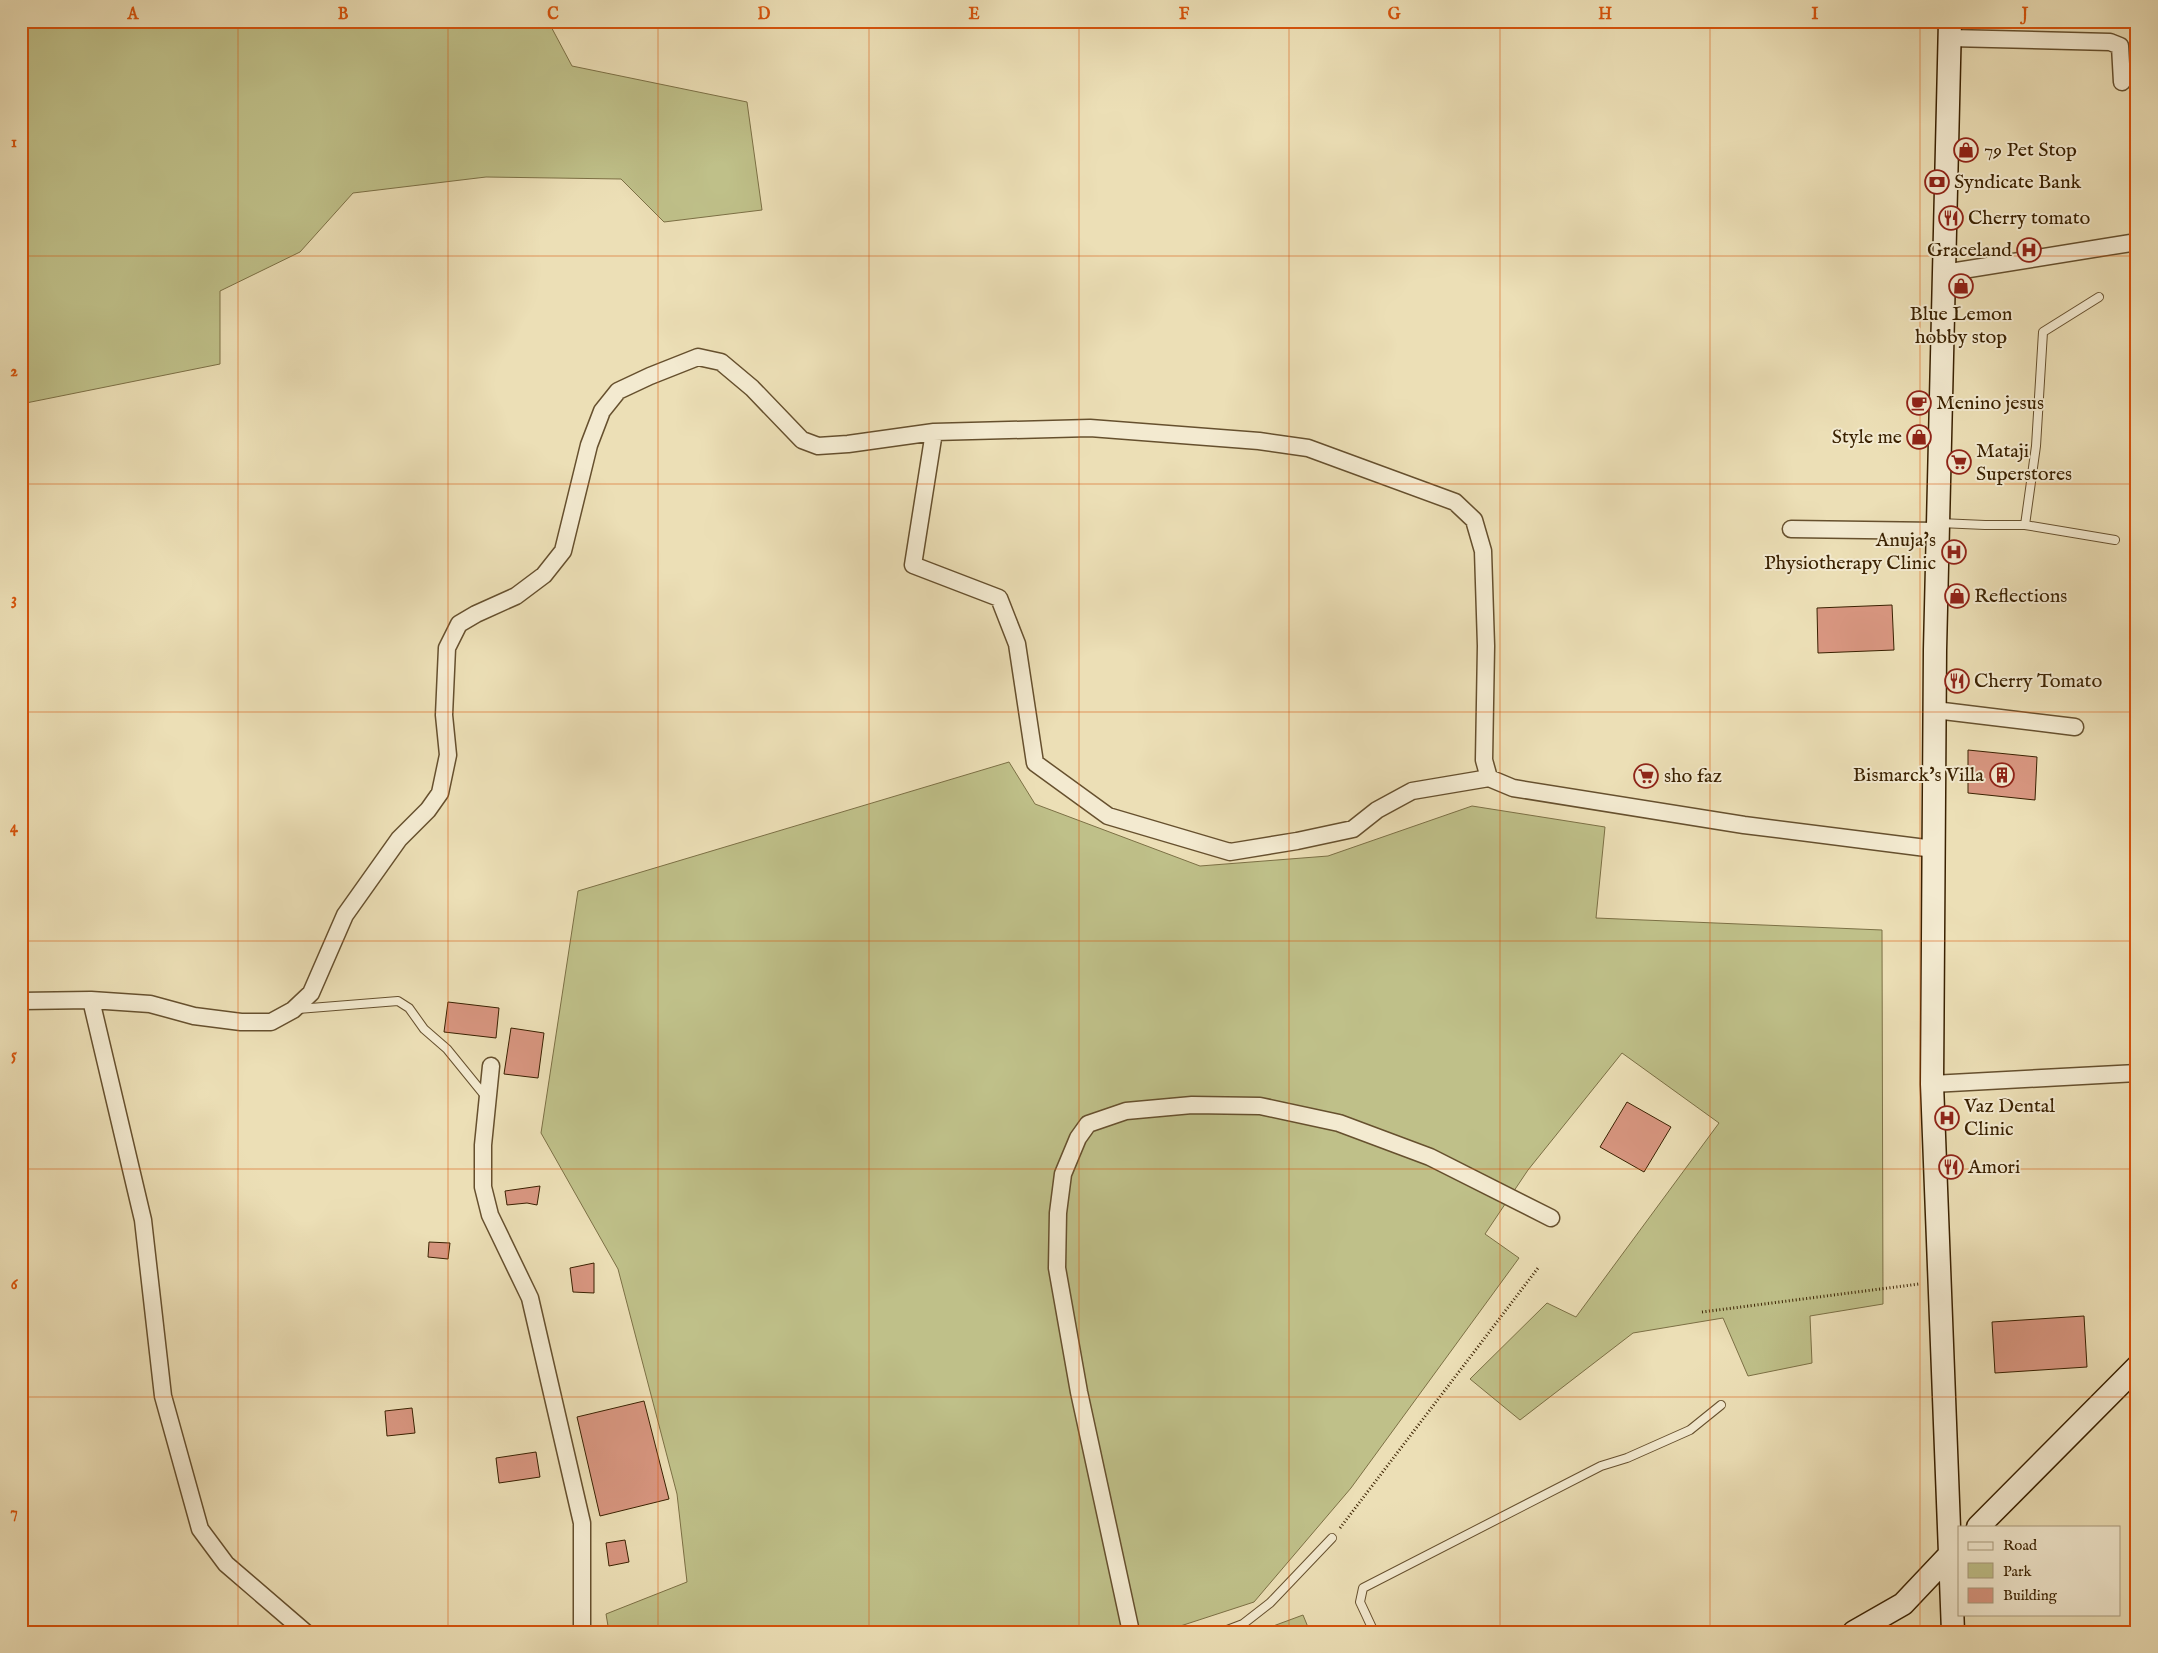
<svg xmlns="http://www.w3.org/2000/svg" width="2158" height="1653" viewBox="0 0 2158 1653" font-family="'IM FELL English',serif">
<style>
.green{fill:#bfc089;stroke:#7c7045}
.building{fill:#d89680;stroke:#3a2101}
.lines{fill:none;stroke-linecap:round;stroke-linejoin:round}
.lane-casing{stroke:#66502e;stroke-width:10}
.street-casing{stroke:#66502e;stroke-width:19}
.secondary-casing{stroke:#3a2101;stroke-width:25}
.path{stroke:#3a2101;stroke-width:3;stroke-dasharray:1 2.5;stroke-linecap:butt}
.lane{stroke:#f3ead0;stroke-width:8}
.street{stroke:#f3ead0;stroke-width:16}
.secondary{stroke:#f3ead0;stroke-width:22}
.grid{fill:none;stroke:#d7530b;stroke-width:1;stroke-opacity:0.55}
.labels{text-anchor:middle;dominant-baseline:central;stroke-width:4;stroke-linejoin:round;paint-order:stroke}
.poi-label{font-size:20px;fill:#3a2101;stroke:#f3ead0;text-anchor:start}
.neatline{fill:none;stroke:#d7530b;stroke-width:2}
.grid-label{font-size:16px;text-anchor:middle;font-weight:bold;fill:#d7530b}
</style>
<rect width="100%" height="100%" fill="#ecdfb6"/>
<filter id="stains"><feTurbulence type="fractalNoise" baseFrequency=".004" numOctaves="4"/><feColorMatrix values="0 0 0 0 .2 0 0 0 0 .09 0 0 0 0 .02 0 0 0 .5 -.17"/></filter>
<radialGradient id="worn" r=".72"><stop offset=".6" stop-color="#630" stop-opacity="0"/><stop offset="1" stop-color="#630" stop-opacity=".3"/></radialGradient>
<path class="green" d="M26,21h522l24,45 175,36 15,108 -98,12 -43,-43 -135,-2 -133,16 -53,59 -80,39v73l-199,40v-189l5,-1z
M1009,762l26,42 165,62 128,-10 144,-50 133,21 -9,91 286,12 1,374 -73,12 2,47 -64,13 -25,-58 -90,15 -113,87 -50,-41 77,-76 29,14 143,-194 -97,-70 -94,117 -43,64 34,24 -168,230 -97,114 -92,30h-553l-3,-18 81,-32 -10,-88 -59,-225 -77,-136 37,-242z
M1303,1615l7,17h-53z"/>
<path class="building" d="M1892,605l2,45 -76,3 -1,-45z
M1968,750l69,7 -2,43 -67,-7z
M448,1002l51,6 -3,30 -52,-6z
M511,1028l33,5 -6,45 -34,-4z
M1627,1102l44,25 -27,45 -44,-25z
M540,1186l-3,19 -10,-2 -20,2 -2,-14z
M429,1242l21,1 -2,16 -20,-2z
M594,1263v30l-21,-1 -3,-24z
M2084,1316l3,51 -92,6 -3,-51z
M644,1401l25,98 -69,17 -23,-99z
M412,1408l3,25 -28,3 -2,-25z
M536,1452l4,25 -41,6 -3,-25z
M625,1540l4,22 -20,4 -3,-23z"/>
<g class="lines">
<g class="lane-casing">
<path id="lane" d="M1940,523l45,2h40l11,-79 7,-114 56,-35
M2025,525l90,15
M298,1009l100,-8 11,7 15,21 23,20 39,48
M1222,1632l21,-8 27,-21 62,-65
M1374,1632l-14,-30 3,-14 238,-122 26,-8 63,-28 31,-25"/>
</g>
<g class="street-casing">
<path id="street" d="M1950,38l160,4 10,4 2,36
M1944,273l193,-31
M934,432l-21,133 86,33 18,46 18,119 73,53 122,36 67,-11 56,-12 24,-19 35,-19 77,-13
M1791,529l147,2
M1935,710l140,17
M91,1000l52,220 20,176 37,133 26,35 79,68
M21,1001l70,-1 59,4 44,12 47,6h30l22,-12 18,-17 34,-78 54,-76 29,-29 12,-17 8,-38 -4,-40 3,-67 12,-24 17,-10 40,-18 28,-21 19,-24 26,-106 13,-34 16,-20 32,-15 48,-19 23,5 31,26 50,52 16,6 30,-2 86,-12 156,-4 169,13 49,7 147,54 19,18 9,31 3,95 -2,114 5,18 24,10 231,37 190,24
M491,1066l-8,79v42l7,28 40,83 52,225v109
M1932,1084l205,-11
M1131,1632l-52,-240 -22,-124 1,-55 5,-39 15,-36 10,-14 38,-13 66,-6 68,1 79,17 91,34 121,61"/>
</g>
<g class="secondary-casing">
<path id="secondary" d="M1950,21l-15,629 -3,434 21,548
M1978,1527l159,-160
M1854,1632l49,-28 52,-55"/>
</g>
<path class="path" d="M1702,1312l217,-28
M1340,1528l198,-260"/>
<use href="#lane" class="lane"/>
<use href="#street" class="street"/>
<use href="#secondary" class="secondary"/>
</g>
<path class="grid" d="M238,21v1611M448,21v1611M658,21v1611M869,21v1611M1079,21v1611M1289,21v1611M1500,21v1611M1710,21v1611M1920,21v1611M21,256h2116M21,484h2116M21,712h2116M21,941h2116M21,1169h2116M21,1397h2116"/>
<defs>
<g id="shop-ring" transform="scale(1.25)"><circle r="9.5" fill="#f3ead0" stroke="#8f2418" stroke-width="1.5"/><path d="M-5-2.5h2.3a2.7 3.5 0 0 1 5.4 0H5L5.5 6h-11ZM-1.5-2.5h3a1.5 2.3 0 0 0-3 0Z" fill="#8f2418"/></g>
<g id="bank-ring" transform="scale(1.25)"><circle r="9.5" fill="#f3ead0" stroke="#8f2418" stroke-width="1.5"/><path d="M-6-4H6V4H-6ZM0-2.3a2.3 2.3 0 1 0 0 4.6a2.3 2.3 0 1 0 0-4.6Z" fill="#8f2418"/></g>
<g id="restaurant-ring" transform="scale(1.25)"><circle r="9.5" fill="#f3ead0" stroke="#8f2418" stroke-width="1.5"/><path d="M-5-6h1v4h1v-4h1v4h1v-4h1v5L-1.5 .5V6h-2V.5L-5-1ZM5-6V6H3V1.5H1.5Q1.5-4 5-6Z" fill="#8f2418"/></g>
<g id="hospital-ring" transform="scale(1.25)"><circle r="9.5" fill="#f3ead0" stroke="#8f2418" stroke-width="1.5"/><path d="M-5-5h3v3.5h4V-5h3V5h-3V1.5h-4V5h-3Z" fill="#8f2418"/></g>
<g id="cafe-ring" transform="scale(1.25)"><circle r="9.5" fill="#f3ead0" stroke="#8f2418" stroke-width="1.5"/><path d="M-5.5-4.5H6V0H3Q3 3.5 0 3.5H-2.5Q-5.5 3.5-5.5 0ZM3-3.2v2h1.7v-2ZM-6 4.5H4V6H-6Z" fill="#8f2418"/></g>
<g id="supermarket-ring" transform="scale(1.25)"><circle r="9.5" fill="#f3ead0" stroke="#8f2418" stroke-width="1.5"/><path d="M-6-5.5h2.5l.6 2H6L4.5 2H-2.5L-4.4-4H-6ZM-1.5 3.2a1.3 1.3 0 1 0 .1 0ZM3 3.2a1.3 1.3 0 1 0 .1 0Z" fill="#8f2418"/></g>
<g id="building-ring" transform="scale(1.25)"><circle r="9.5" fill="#f3ead0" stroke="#8f2418" stroke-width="1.5"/><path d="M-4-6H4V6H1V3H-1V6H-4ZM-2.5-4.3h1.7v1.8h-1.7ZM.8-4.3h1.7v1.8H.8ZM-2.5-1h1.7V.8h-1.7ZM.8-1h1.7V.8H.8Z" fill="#8f2418"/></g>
</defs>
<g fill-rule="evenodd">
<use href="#shop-ring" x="1966" y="150"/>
<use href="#bank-ring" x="1937" y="182"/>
<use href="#restaurant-ring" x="1951" y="218"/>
<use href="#hospital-ring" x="2029" y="250"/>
<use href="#shop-ring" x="1961" y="286"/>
<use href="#cafe-ring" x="1919" y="403"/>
<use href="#shop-ring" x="1919" y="437"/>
<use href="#supermarket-ring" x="1959" y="462"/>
<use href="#hospital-ring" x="1954" y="552"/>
<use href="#shop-ring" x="1957" y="596"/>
<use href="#restaurant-ring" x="1957" y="681"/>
<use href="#building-ring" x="2002" y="775"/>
<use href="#supermarket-ring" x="1646" y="776"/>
<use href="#hospital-ring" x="1947" y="1118"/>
<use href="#restaurant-ring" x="1951" y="1167"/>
</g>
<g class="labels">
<g class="poi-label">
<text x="1984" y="150">79 Pet Stop</text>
<text x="1954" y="182">Syndicate Bank</text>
<text x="1968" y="218">Cherry tomato</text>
<text x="2012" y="250" text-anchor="end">Graceland</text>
<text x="1961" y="314" text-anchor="middle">Blue Lemon<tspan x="1961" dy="23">hobby stop</tspan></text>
<text x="1936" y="403">Menino jesus</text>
<text x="1902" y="437" text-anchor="end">Style me</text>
<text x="1976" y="451">Mataji<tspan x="1976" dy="23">Superstores</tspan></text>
<text x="1936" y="540" text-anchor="end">Anuja's<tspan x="1936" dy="23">Physiotherapy Clinic</tspan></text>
<text x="1974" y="596">Reflections</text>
<text x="1974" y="681">Cherry Tomato</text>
<text x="1984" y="775" text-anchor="end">Bismarck's Villa</text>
<text x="1664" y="776">sho faz</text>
<text x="1964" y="1106">Vaz Dental<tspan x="1964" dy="23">Clinic</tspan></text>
<text x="1968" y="1167">Amori</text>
</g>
</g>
<rect width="2158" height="1653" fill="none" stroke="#ecdfb6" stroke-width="55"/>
<rect x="1958" y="1526" width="162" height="90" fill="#f3ead0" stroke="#a99a7d"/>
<rect x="1968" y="1542" width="25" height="8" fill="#f3ead0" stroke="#a99a7d"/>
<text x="2003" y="1550" font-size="15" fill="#3a2101">Road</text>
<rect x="1968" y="1563" width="25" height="15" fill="#bfc089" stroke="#a99a7d"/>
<text x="2003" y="1576" font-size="15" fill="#3a2101">Park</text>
<rect x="1968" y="1588" width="25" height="15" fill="#d89680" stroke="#a99a7d"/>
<text x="2003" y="1600" font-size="15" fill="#3a2101">Building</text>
<rect x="28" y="28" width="2102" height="1598" class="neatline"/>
<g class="grid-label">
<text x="133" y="19">A</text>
<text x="343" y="19">B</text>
<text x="553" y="19">C</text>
<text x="764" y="19">D</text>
<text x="974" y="19">E</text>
<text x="1184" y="19">F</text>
<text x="1394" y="19">G</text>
<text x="1605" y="19">H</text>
<text x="1815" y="19">I</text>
<text x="2025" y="19">J</text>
<text x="14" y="147">1</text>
<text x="14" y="376">2</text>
<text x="14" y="604">3</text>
<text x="14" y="832">4</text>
<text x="14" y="1060">5</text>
<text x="14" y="1289">6</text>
<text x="14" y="1517">7</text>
</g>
<rect width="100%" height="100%" filter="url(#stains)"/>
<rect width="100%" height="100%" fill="url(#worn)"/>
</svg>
